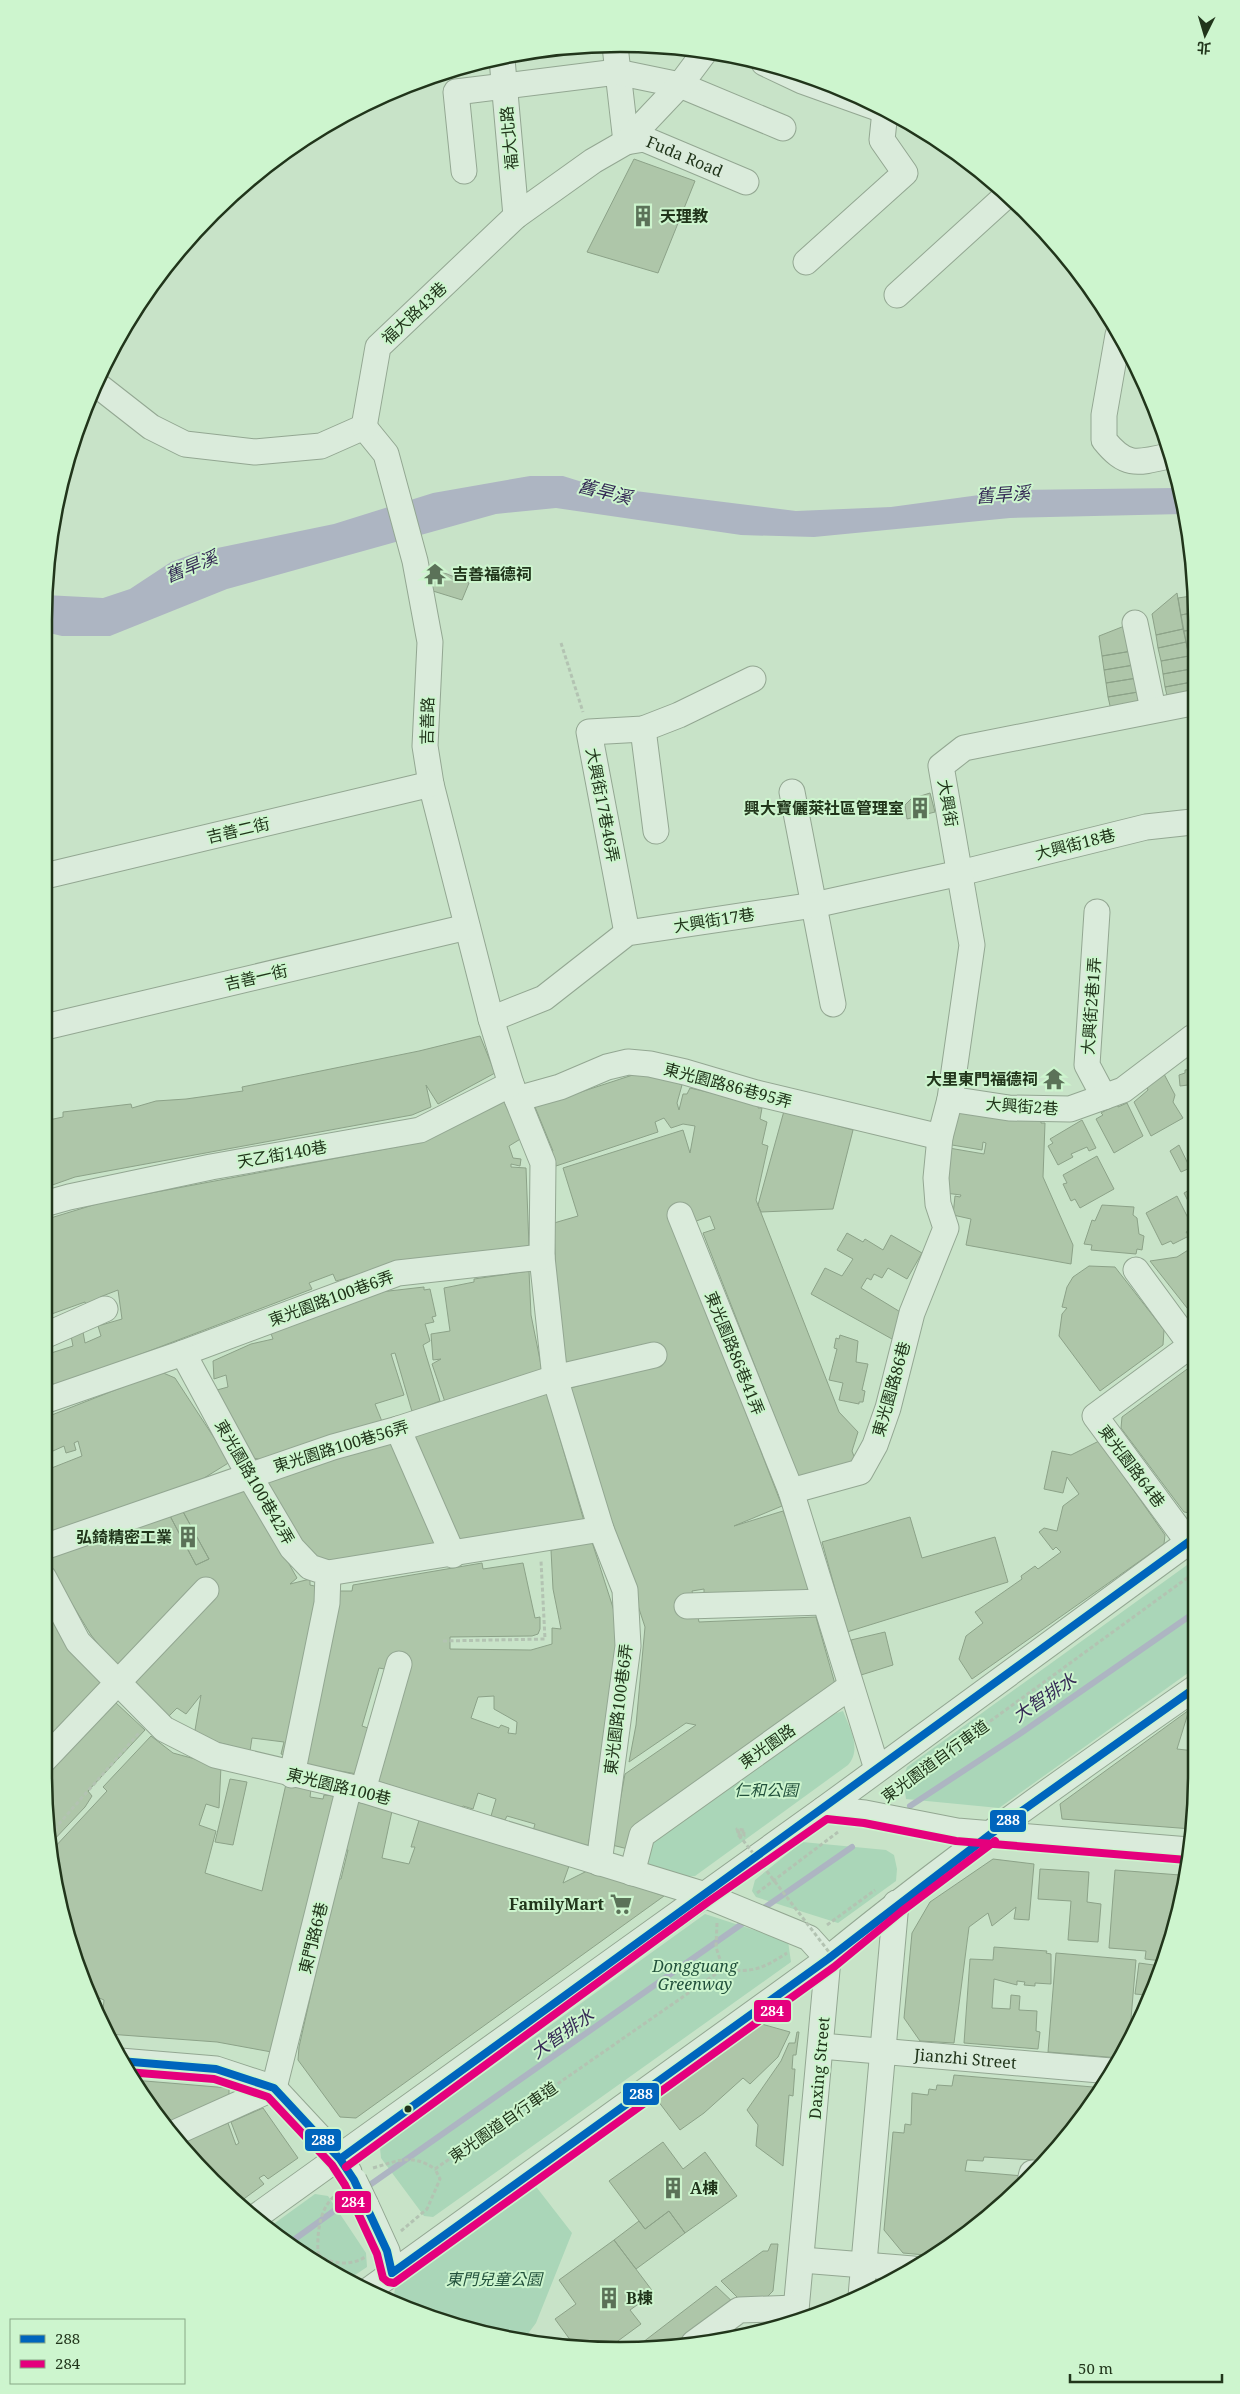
<svg xmlns="http://www.w3.org/2000/svg" width="1240" height="2394" viewBox="0 0 1240 2394" font-family="'Noto Serif','Noto Sans TC',serif">
<style>
.green{fill:#aad6b8}
.water{fill:#adb5c2}
.lines{fill:none;stroke-linecap:round;stroke-linejoin:round}
.stream{stroke:#adb5c2;stroke-width:6}
.building{fill:#aec6a9;stroke:#8ca288;fill-rule:evenodd}
.minor-casing{stroke:#93a792;stroke-width:27}
.path{stroke:#b3c3b2;stroke-width:3;stroke-dasharray:4 2.5;stroke-linecap:butt}
.minor{stroke:#daebdb;stroke-width:25}
.minor-bridge-casing{stroke:#93a792;stroke-width:27;stroke-linecap:butt}
.path-bridge{stroke:#b3c3b2;stroke-width:3;stroke-dasharray:4 2.5;stroke-linecap:butt}
.minor-bridge{stroke:#daebdb;stroke-width:25}
.bus-1-casing{stroke:#cdf5ce;stroke-width:11}
.bus-2-casing{stroke:#cdf5ce;stroke-width:11}
.bus-1{stroke:#0065bd;stroke-width:8}
.bus-2{stroke:#e5007d;stroke-width:8}
.bus-dot{fill:#21351b;stroke:#cdf5ce;stroke-width:2}
.labels{text-anchor:middle;dominant-baseline:central;stroke-width:4;stroke-linejoin:round;paint-order:stroke}
.street-label{font-size:16px;fill:#21351b;stroke:#cdf5ce}
.poi-label{font-size:16px;font-weight:bold;fill:#21351b;stroke:#cdf5ce;text-anchor:start}
.park-label{font-size:16px;font-style:italic;fill:#22513c;stroke:#cdf5ce}
.water-label{font-size:18px;font-style:italic;fill:#352a55;stroke:#cdf5ce}
.rim{fill:none;stroke:#21351b;stroke-width:2.5}
.line-badge{stroke:#cdf5ce;stroke-width:2}
.badge-label{font-size:14px;text-anchor:middle;font-weight:bold;fill:#fff}
</style>
<rect width="100%" height="100%" fill="#c8e3c8"/>
<path class="green" d="M1194,1560l1,108 -196,140 -93,-9 -3,-21 4,-11z
M843,1711c7,18 19,38 5,54l-153,111 -15,1 -35,-11 3,-21 176,-128z
M802,1842l84,8 8,5 3,14 -1,12 -58,42 -82,-26 -4,-6 3,-11z
M705,1914l83,27 3,21 -358,255 -9,-1 -43,-58 -1,-10z
M534,2184l38,49 -36,90 -12,16 -53,-8 -74,-26 -4,-5 3,-17z
M315,2194l13,2 38,57 1,14 -18,12 -49,-26 -32,-25z"/>
<path class="water" d="M530,476h33l32,10 201,25 95,-4 125,-17 160,-2 7,26 -173,4 -196,19 -73,-2 -185,-27 -60,6 -269,75 -117,47h-48l-17,-4v-37l58,3 27,-9 41,-27 27,-10 136,-28 99,-31z"/>
<g class="lines">
<path class="stream" d="M910,1806l111,-73 173,-120
M761,1910l91,-63
M364,2189l385,-270
M288,2244l68,-49"/>
</g>
<path class="building" d="M634,159l61,22 -37,92 -71,-21z
M425,565l44,18 -7,17 -42,-13z
M1177,593l6,36 -27,6 -4,-21z
M1191,596v17l-10,2 -3,-17z
M1191,613l1,17 -8,1 -3,-16z
M1127,625l5,26 -30,5 -3,-20z
M1183,629l3,13 -28,6 -2,-13z
M1192,630v16l-5,1 -3,-16z
M1186,642l3,14 -28,5 -3,-13z
M1192,646v16l-2,1 -3,-16z
M1132,651l2,14 -30,5 -2,-14z
M1189,656l2,13 -28,5 -2,-13z
M1134,665l3,13 -31,5 -2,-13z
M1191,669l1,13 -27,5 -2,-13z
M1137,678l1,14 -30,5 -2,-14z
M1192,682v13l-24,5 -3,-13z
M1138,692l3,13 -30,5 -3,-13z
M930,793l5,19 -28,7 -2,-14 6,-6z
M480,1036l15,37 -57,31 -12,-19 5,22 -19,8 -337,62 -31,11v-67l19,-4v-5l68,-8 1,4 24,-7 30,-2 57,-8 -1,-4 177,-36z
M654,1068l6,7 22,10 -5,18 2,7 4,-16h4l3,-6 69,16 -1,4h4l-2,11 7,3 -5,22 6,2 -12,54 83,212 19,20 -6,19 3,8 -24,17 -30,8 -98,-251 12,-4 -5,-13 -30,11 -4,5 106,274 -48,20 49,-15 15,37 13,52 -107,-7v-4l-12,2 7,31 117,-5 19,67 -207,165 -16,-4 13,-71 71,-49 -10,-2 -57,39 7,-37 9,-98 -78,-238 95,-27 -97,7 -8,-54 -3,-92 24,-7 -15,-48 120,-38 7,23 5,-27 -12,-2 -12,4 -7,-10 -9,4 3,10 -102,34 -5,-14 2,-1 -18,-44z
M1193,1069v42l-3,1 -2,-27 -8,1 -1,-11 6,-2v-3z
M1164,1074l11,21 -2,7 10,16 -32,18 -17,-34 14,-12 -3,-8z
M503,1097l19,41 -13,8 4,12 8,1 -1,7 -9,-2v3l15,1 3,78 -151,23 -42,12 -3,-7 -24,9 3,6 -268,102v-47l4,10 25,-8 -2,-10 12,-4 2,11 16,-7 -3,-10 24,-7 -4,-29 -18,7 3,11 -14,4 -4,-10 -39,14 3,10 -5,1v-107l59,-18 314,-59z
M1127,1103l16,33 -29,17 -18,-34 7,-4 -2,-2 16,-9 1,3z
M956,1108l85,11v4h4l-2,54 30,68 -2,19 -105,-19 5,-26 -18,-4 2,-19 5,1 1,-2 -16,-2 4,-45 35,6 2,-11 -3,-1 -1,8 -36,-6z
M784,1111l69,19 -20,79 -72,3 -3,-7z
M1082,1120l14,28 -7,3 -2,-4 -16,7 2,3 -15,8 -10,-19 5,-3 -3,-4z
M1179,1145l11,23 -9,4 -11,-21z
M1097,1156l17,33 -34,19 -5,-9 -4,2 -8,-17 4,-1 -4,-8z
M1193,1188v23l-9,-18z
M1177,1196l16,32 -7,4 3,4 -16,8 -2,-3 -9,4 -16,-32z
M1102,1205l32,2 -1,8 4,3 2,16 5,2 -2,14 -5,-1 -1,5 -45,-4 1,-5 -8,-1 8,-24 3,1z
M847,1233l16,9 2,-3 18,11 8,-15 31,18 -15,26 -19,-11 -6,10 -8,-4 -3,6 -4,-2 -6,10 41,25 -10,26 -81,-45 14,-26 17,8 11,-17 -16,-9z
M1193,1247l1,67 -3,-1 -41,-52 27,-4z
M1089,1266l26,1 49,63 -1,15 -63,46 -41,-55 3,-22 5,-6 -5,-1 5,-20 6,-10z
M529,1271l2,44 12,60 -97,30 -14,-41 9,-5 -8,1 -2,-26 19,-3 -6,-43 30,-6v-3z
M424,1287v3l6,-1 6,27 -4,1 2,5 -9,2 5,17 -7,4 17,56 -13,5 1,4 -15,5 -18,-62 -4,1 13,41 -29,9 8,20 -117,36 -14,-2 -35,-68 11,-3 -2,-12 -12,4 -1,-18 38,-17 22,-5 -3,-8 110,-39z
M840,1335l18,6 -2,21 12,2 -6,26 3,1 -2,11h-4v2l-20,-4 4,-17 -14,-3 8,-31 -3,-1 2,-10 3,1z
M1194,1364v150l-10,-2 -63,-84 1,-11z
M161,1372l14,6 55,84 -34,21 -144,51 -4,-8 -4,2v-57l38,-15 -4,-15 -4,2 2,7 -10,3 -2,-7 -20,9v-37z
M547,1394l37,127 -124,23 -47,-109z
M392,1441l46,106 -108,20 -18,-12 -9,-11 -37,-65z
M1099,1441l66,94 -1,9 -192,135 -13,-20 7,-23 17,-13 -8,-11 47,-33 -1,-3 14,-10 3,3 23,-17 -5,-5 -3,3 -14,-18 5,-4 13,3 6,-25 16,-12 -12,-17 -4,16 -19,-4 8,-38 19,4z
M245,1486l52,92 -7,6 20,-5v6l9,2 -31,169 -7,-2 3,-12 -32,-4 -2,13 -56,-15 7,-41 -15,19 -9,-6 -9,9 -51,-49 -26,-33 -47,-77 125,-44 27,51 13,-6 -28,-51z
M181,1508l28,51 -13,6 -27,-51z
M910,1517l12,41 73,-21 13,45 -161,50 -25,-90z
M592,1542l24,75 1,17 -12,121 -17,91 -55,-15 2,-7 -28,-8 -2,4 -14,-4 5,-17 -18,-6 -5,16 -10,-3 -2,2 -90,-29 19,-109 -11,-2 -17,58 9,3 -14,45 -52,-9 34,-174h13l1,-6 129,-22 1,6 40,-6 12,55 5,-1v12l-2,5 -6,2 -82,1v12l81,1 21,-6v-16l9,1 -8,-40 -2,-39zM494,1696v13l23,13 -1,12 -8,-1 1,-5 -8,-3 -2,3 -28,-10 7,-21z
M49,1608l22,38 30,38 -57,61v-134z
M885,1632l8,33 -32,10 -10,-35z
M115,1702l30,28 -57,61 4,5 -7,11 -34,36 -7,-67z
M1189,1710l-12,39 18,2v60l-3,18 -130,-10 -2,-15z
M151,1736l22,17 48,13 -2,42 -13,-4 -7,21 17,6 -11,42 57,18 24,-107 25,5 -1,8 13,2 1,-4 11,1 -58,257 -60,-11 -109,-8 -6,-14 2,-20 -14,-6 -16,-35 -19,-73 -4,-38 2,1 54,-58 -4,-4z
M230,1779l17,3 -14,63 -18,-3z
M354,1801l38,10 -10,47 27,6 6,-17h-4l9,-30 149,49 -6,17 26,-13 75,26 -308,222 -16,-1 -42,-57 1,-13 38,-168h4l7,-29 -5,-1z
M993,1859l41,5 -5,56 -15,-1 2,-12 -24,19 -4,-13 -19,14 -15,116 -34,-2 -16,-23 8,-85 18,-31z
M1040,1869l49,3 -2,30 14,2 -3,38 -30,-2 3,-39 -33,-2z
M1115,1870l65,5 -5,52 -2,5 -7,-1 -1,3 7,1 -10,26 -17,-2 1,-8 -37,-3z
M994,1947l53,4 -1,2 5,1v30l-16,-1v3l-11,-1 1,-3 -8,-1v4l-23,-6 -2,29 18,1 1,-14 9,1 -1,14 18,1 -1,20 4,1 -2,17 -74,-6 6,-84 23,1z
M1056,1953l80,7 -7,82 -10,16 -71,-6z
M1139,1963l22,3 -13,34 -3,-1 1,-4 -11,-1z
M758,2023l32,9 -12,25 -28,27 -7,-6 -39,35 -24,17 -25,-33z
M797,2032h2l-3,23h-3l-1,14h3l-2,27 -4,-1 -6,71 -27,-20 2,-21 -11,-15 34,-49 8,-18h6z
M954,2075l139,12 -2,15 -14,23 -36,41h-9l1,-6 -49,-3 -1,4 -16,-1 -2,11 58,5v9l-87,71 -33,-3 -19,-23 9,-98 11,1 1,-9 6,1 1,-32 16,2 1,-6 7,1 1,-5 15,1z
M133,2080l96,8v8l-66,29z
M1093,2087h7l-9,15z
M263,2108l35,50 -30,21 -4,-4 -5,3 5,6 -27,20 -57,-61 48,-20 8,22 3,-2 -8,-21z
M663,2142l20,27 22,-17 32,44 -52,37 -16,-22 -24,18 -36,-48z
M669,2211l16,22 -49,36 -22,-29 25,-19 6,8z
M614,2240l40,53 -24,17 11,14 -34,25 -31,-1 -21,-29 21,-15 -17,-24z
M771,2244h7l-5,47 -11,11 -19,1 -22,-22 42,-30h5z
M716,2286l21,20 -54,39 -25,4h-24z"/>
<g class="lines">
<g class="minor-casing">
<g id="minor">
<path id="s1" d="M615,46l11,96 18,-3 102,43"/>
<path d="M502,59l14,157"/>
<path d="M764,63l38,18 84,30"/>
<path d="M464,171l-8,-79 161,-20 63,13 103,43"/>
<path d="M806,262l99,-89 -23,-33 3,-29"/>
<path d="M897,295l110,-100"/>
<path d="M1118,335l-14,80v25c21,26 31,24 64,16"/>
<path d="M96,384l55,43 34,17 70,8 66,-6 43,-19"/>
<path d="M364,427l22,27 29,107 15,81 -5,104 6,38 60,235 20,65 32,79 -1,94 13,121 46,151 24,61 3,56 -29,217"/>
<path d="M364,427l14,-80 138,-131 77,-55 33,-19 54,-57 24,-32"/>
<path d="M1135,623l18,86"/>
<path d="M643,729l13,102"/>
<path d="M792,792l41,212"/>
<path d="M45,876l386,-92"/>
<path d="M1097,912l-10,153 17,32"/>
<path d="M627,933l-38,-201 54,-3 36,-14 74,-36"/>
<path d="M491,1019l53,-21 83,-65 187,-28 146,-32 186,-46 46,-5"/>
<path d="M45,1027l422,-100"/>
<path d="M517,1099l43,-12 47,-20 21,-5 22,2 35,8 71,21 184,44"/>
<path d="M950,1099l59,9 61,1 53,-19 70,-53"/>
<path d="M44,1204l25,-7 142,-30 209,-37 91,-46"/>
<path d="M680,1215l111,276 86,278"/>
<path d="M1136,1270l55,75"/>
<path d="M44,1336l61,-27"/>
<path d="M183,1353l215,-80 144,-16"/>
<path d="M44,1401l139,-48 66,122 43,73 18,19 18,6 -1,30 -35,172"/>
<path d="M398,1429l55,126"/>
<path d="M791,1491l69,-19 15,-27 13,-37 24,-95 34,-85 -8,-24 -2,-26 4,-41 10,-38 22,-154 -31,-179 23,-18 228,-45"/>
<path d="M1188,1542l-93,-126 99,-73"/>
<path d="M44,1547l289,-100 65,-18 157,-51 99,-23"/>
<path d="M328,1573l273,-44"/>
<path d="M44,1578l34,64 86,87 51,26 148,35 339,104 107,44 19,21 -33,362"/>
<path d="M687,1606l138,-4"/>
<path d="M44,1760l162,-170"/>
<path d="M363,1790l36,-126"/>
<path d="M824,1809l41,4 92,18 232,19"/>
<path d="M632,1873l10,-38 209,-149"/>
<path id="s2" d="M821,2046l290,25"/>
<path d="M120,2061l96,8 58,19 66,71 9,13"/>
<path d="M172,2134l102,-46 75,-301"/>
<path d="M1031,2177l1,-4h3"/>
<path d="M366,2205l21,46 5,22"/>
<path d="M254,2218l570,-409 370,-271"/>
<path d="M802,2260l111,9"/>
<path d="M369,2290l459,-331c118,-97 242,-184 367,-271"/>
<path d="M861,2296l35,-393"/>
<path d="M694,2343l45,-33 57,-2"/>
</g>
</g>
<path class="path" d="M561,643l22,69
M443,1641l102,-2 -4,-78
M890,1794l304,-221
M50,1834l89,-101
M739,1835v-4h4v4l-4,1 -2,-7 7,1v6l-5,2
M757,1893l81,-61
M717,1923l-1,24 7,22
M827,1925l48,-35
M373,2168c24,-7 39,-15 62,1l288,-200c30,4 39,0 64,-16
M401,2231l26,-22 13,-30 -5,-10
M318,2254c13,11 33,12 47,3
M313,2260l5,-6c-1,-21 1,-47 19,-60"/>
<use href="#minor" class="minor"/>
<g class="minor-bridge-casing">
<path id="minor-bridge" d="M354,2180l12,25"/>
</g>
<path class="path-bridge" d="M739,1835l100,130"/>
<use href="#minor-bridge" class="minor-bridge"/>
<g class="bus-1-casing">
<path id="bus-1" d="M120,2061l96,8 58,19 66,71 14,21 33,71 5,22 436,-314 181,-139 186,-132
M340,2159l854,-621"/>
</g>
<g class="bus-2-casing">
<path id="bus-2" d="M127,2072l87,7 54,18 64,68 13,20 32,69 6,24 5,4 6,1 440,-316 68,-56 93,-70
M346,2167l362,-265 119,-83 37,4 92,18 231,19"/>
</g>
<use href="#bus-1" class="bus-1"/>
<use href="#bus-2" class="bus-2"/>
</g>
<defs>
<g id="building-bare" transform="scale(1.725)"><path d="M-4-6H4V6H1V3H-1V6H-4ZM-2.5-4.3h1.7v1.8h-1.7ZM.8-4.3h1.7v1.8H.8ZM-2.5-1h1.7V.8h-1.7ZM.8-1h1.7V.8H.8Z" fill="#5b7258" stroke="#cdf5ce" stroke-width="2.5" paint-order="stroke"/></g>
<g id="temple-bare" transform="scale(1.725)"><path d="M0-6L5-2H3V0L6.5 2.5H4V6H1.5V3h-3V6H-4V2.5H-6.5L-3 0V-2H-5Z" fill="#5b7258" stroke="#cdf5ce" stroke-width="2.5" paint-order="stroke"/></g>
<g id="supermarket-bare" transform="scale(1.725)"><path d="M-6-5.5h2.5l.6 2H6L4.5 2H-2.5L-4.4-4H-6ZM-1.5 3.2a1.3 1.3 0 1 0 .1 0ZM3 3.2a1.3 1.3 0 1 0 .1 0Z" fill="#5b7258" stroke="#cdf5ce" stroke-width="2.5" paint-order="stroke"/></g>
</defs>
<g fill-rule="evenodd">
<use href="#building-bare" x="643" y="216"/>
<use href="#temple-bare" x="435" y="574"/>
<use href="#building-bare" x="920" y="808"/>
<use href="#temple-bare" x="1054" y="1079"/>
<use href="#building-bare" x="188" y="1537"/>
<use href="#supermarket-bare" x="621" y="1904"/>
<use href="#building-bare" x="673" y="2188"/>
<use href="#building-bare" x="609" y="2298"/>
</g>
<circle class="bus-dot" cx="408" cy="2109" r="4.5"/>
<g class="labels">
<g class="street-label">
<text transform="translate(509 138) rotate(-95)">福大北路</text>
<text stroke="none"><textPath href="#s1" startOffset="159">Fuda Road</textPath></text>
<text transform="translate(414 313) rotate(-43)">福大路43巷</text>
<text transform="translate(427 721) rotate(-89)">吉善路</text>
<text transform="translate(948 803) rotate(80)">大興街</text>
<text transform="translate(603 805) rotate(79)">大興街17巷46弄</text>
<text transform="translate(238 830) rotate(-13)">吉善二街</text>
<text transform="translate(1075 844) rotate(-14)">大興街18巷</text>
<text transform="translate(714 920) rotate(-9)">大興街17巷</text>
<text transform="translate(256 977) rotate(-13)">吉善一街</text>
<text transform="translate(1091 1006) rotate(-86)">大興街2巷1弄</text>
<text transform="translate(728 1085) rotate(15)">東光園路86巷95弄</text>
<text transform="translate(1022 1106) rotate(4)">大興街2巷</text>
<text transform="translate(282 1154) rotate(-10)">天乙街140巷</text>
<text transform="translate(331 1298) rotate(-20)">東光園路100巷6弄</text>
<text transform="translate(735 1353) rotate(68)">東光園路86巷41弄</text>
<text transform="translate(891 1389) rotate(-74)">東光園路86巷</text>
<text transform="translate(341 1446) rotate(-17)">東光園路100巷56弄</text>
<text transform="translate(1132 1466) rotate(53)">東光園路64巷</text>
<text transform="translate(255 1482) rotate(60)">東光園路100巷42弄</text>
<text transform="translate(618 1709) rotate(-83)">東光園路100巷6弄</text>
<text transform="translate(767 1746) rotate(-35)">東光園路</text>
<text transform="translate(935 1761) rotate(-36)">東光園道自行車道</text>
<text transform="translate(339 1786) rotate(14)">東光園路100巷</text>
<text transform="translate(313 1938) rotate(-76)">東門路6巷</text>
<text stroke="none"><textPath href="#s2" startOffset="145">Jianzhi Street</textPath></text>
<text transform="translate(819 2068) rotate(-85)">Daxing Street</text>
<text transform="translate(503 2122) rotate(-35)">東光園道自行車道</text>
</g>
<g class="poi-label">
<text x="660" y="216">天理教</text>
<text x="452" y="574">吉善福德祠</text>
<text x="904" y="808" text-anchor="end">興大寶儷萊社區管理室</text>
<text x="1038" y="1079" text-anchor="end">大里東門福德祠</text>
<text x="172" y="1537" text-anchor="end">弘錡精密工業</text>
<text x="604" y="1904" text-anchor="end">FamilyMart</text>
<text x="690" y="2188">A棟</text>
<text x="626" y="2298">B棟</text>
</g>
<g class="park-label">
<text x="766" y="1790">仁和公園</text>
<text x="695" y="1966">Dongguang<tspan x="695" dy="18">Greenway</tspan></text>
<text x="494" y="2279">東門兒童公園</text>
</g>
<g class="water-label">
<text transform="translate(605 491) rotate(14)">舊旱溪</text>
<text transform="translate(1003 494) rotate(-4)">舊旱溪</text>
<text transform="translate(191 566) rotate(-22)">舊旱溪</text>
<text transform="translate(1044 1697) rotate(-34)">大智排水</text>
<text transform="translate(562 2033) rotate(-35)">大智排水</text>
</g>
</g>
<path d="M0 0H1240V2394H0ZM620 52H620A568 568 0 0 1 1188 620V1774A568 568 0 0 1 620 2342H620A568 568 0 0 1 52 1774V620A568 568 0 0 1 620 52Z" fill="#cdf5ce" fill-rule="evenodd"/>
<path class="rim" d="M620 52H620A568 568 0 0 1 1188 620V1774A568 568 0 0 1 620 2342H620A568 568 0 0 1 52 1774V620A568 568 0 0 1 620 52Z"/>
<g class="line-badge">
<rect x="989" y="1809" width="38" height="24" rx="5" fill="#0065bd"/>
<rect x="753" y="1999" width="39" height="24" rx="5" fill="#e5007d"/>
<rect x="622" y="2082" width="38" height="24" rx="5" fill="#0065bd"/>
<rect x="304" y="2128" width="38" height="24" rx="5" fill="#0065bd"/>
<rect x="334" y="2190" width="38" height="24" rx="5" fill="#e5007d"/>
</g>
<g class="badge-label">
<text x="1008" y="1825">288</text>
<text x="772" y="2016">284</text>
<text x="641" y="2099">288</text>
<text x="323" y="2145">288</text>
<text x="353" y="2207">284</text>
</g>
<rect x="10" y="2319" width="175" height="65" fill="#cdf5ce" stroke="#88a886"/>
<rect x="20" y="2335" width="25" height="8" fill="#0065bd" stroke="#88a886"/>
<text x="55" y="2344" font-size="15" fill="#21351b">288</text>
<rect x="20" y="2360" width="25" height="8" fill="#e5007d" stroke="#88a886"/>
<text x="55" y="2369" font-size="15" fill="#21351b">284</text>
<g transform="translate(1205 35) rotate(185)" stroke="#cdf5ce" stroke-width="4" paint-order="stroke">
<path d="M0-4L9 19L0 12L-9 19Z" fill="#21351b"/>
<text y="-8" font-size="14" font-weight="bold" text-anchor="middle" fill="#21351b">北</text>
</g>
<path d="M1070 2374v8h152v-8" fill="none" stroke="#21351b" stroke-width="2.5"/>
<text x="1078" y="2374" font-size="15" fill="#21351b" stroke="#cdf5ce" stroke-width="4" paint-order="stroke">50 m</text>
</svg>
